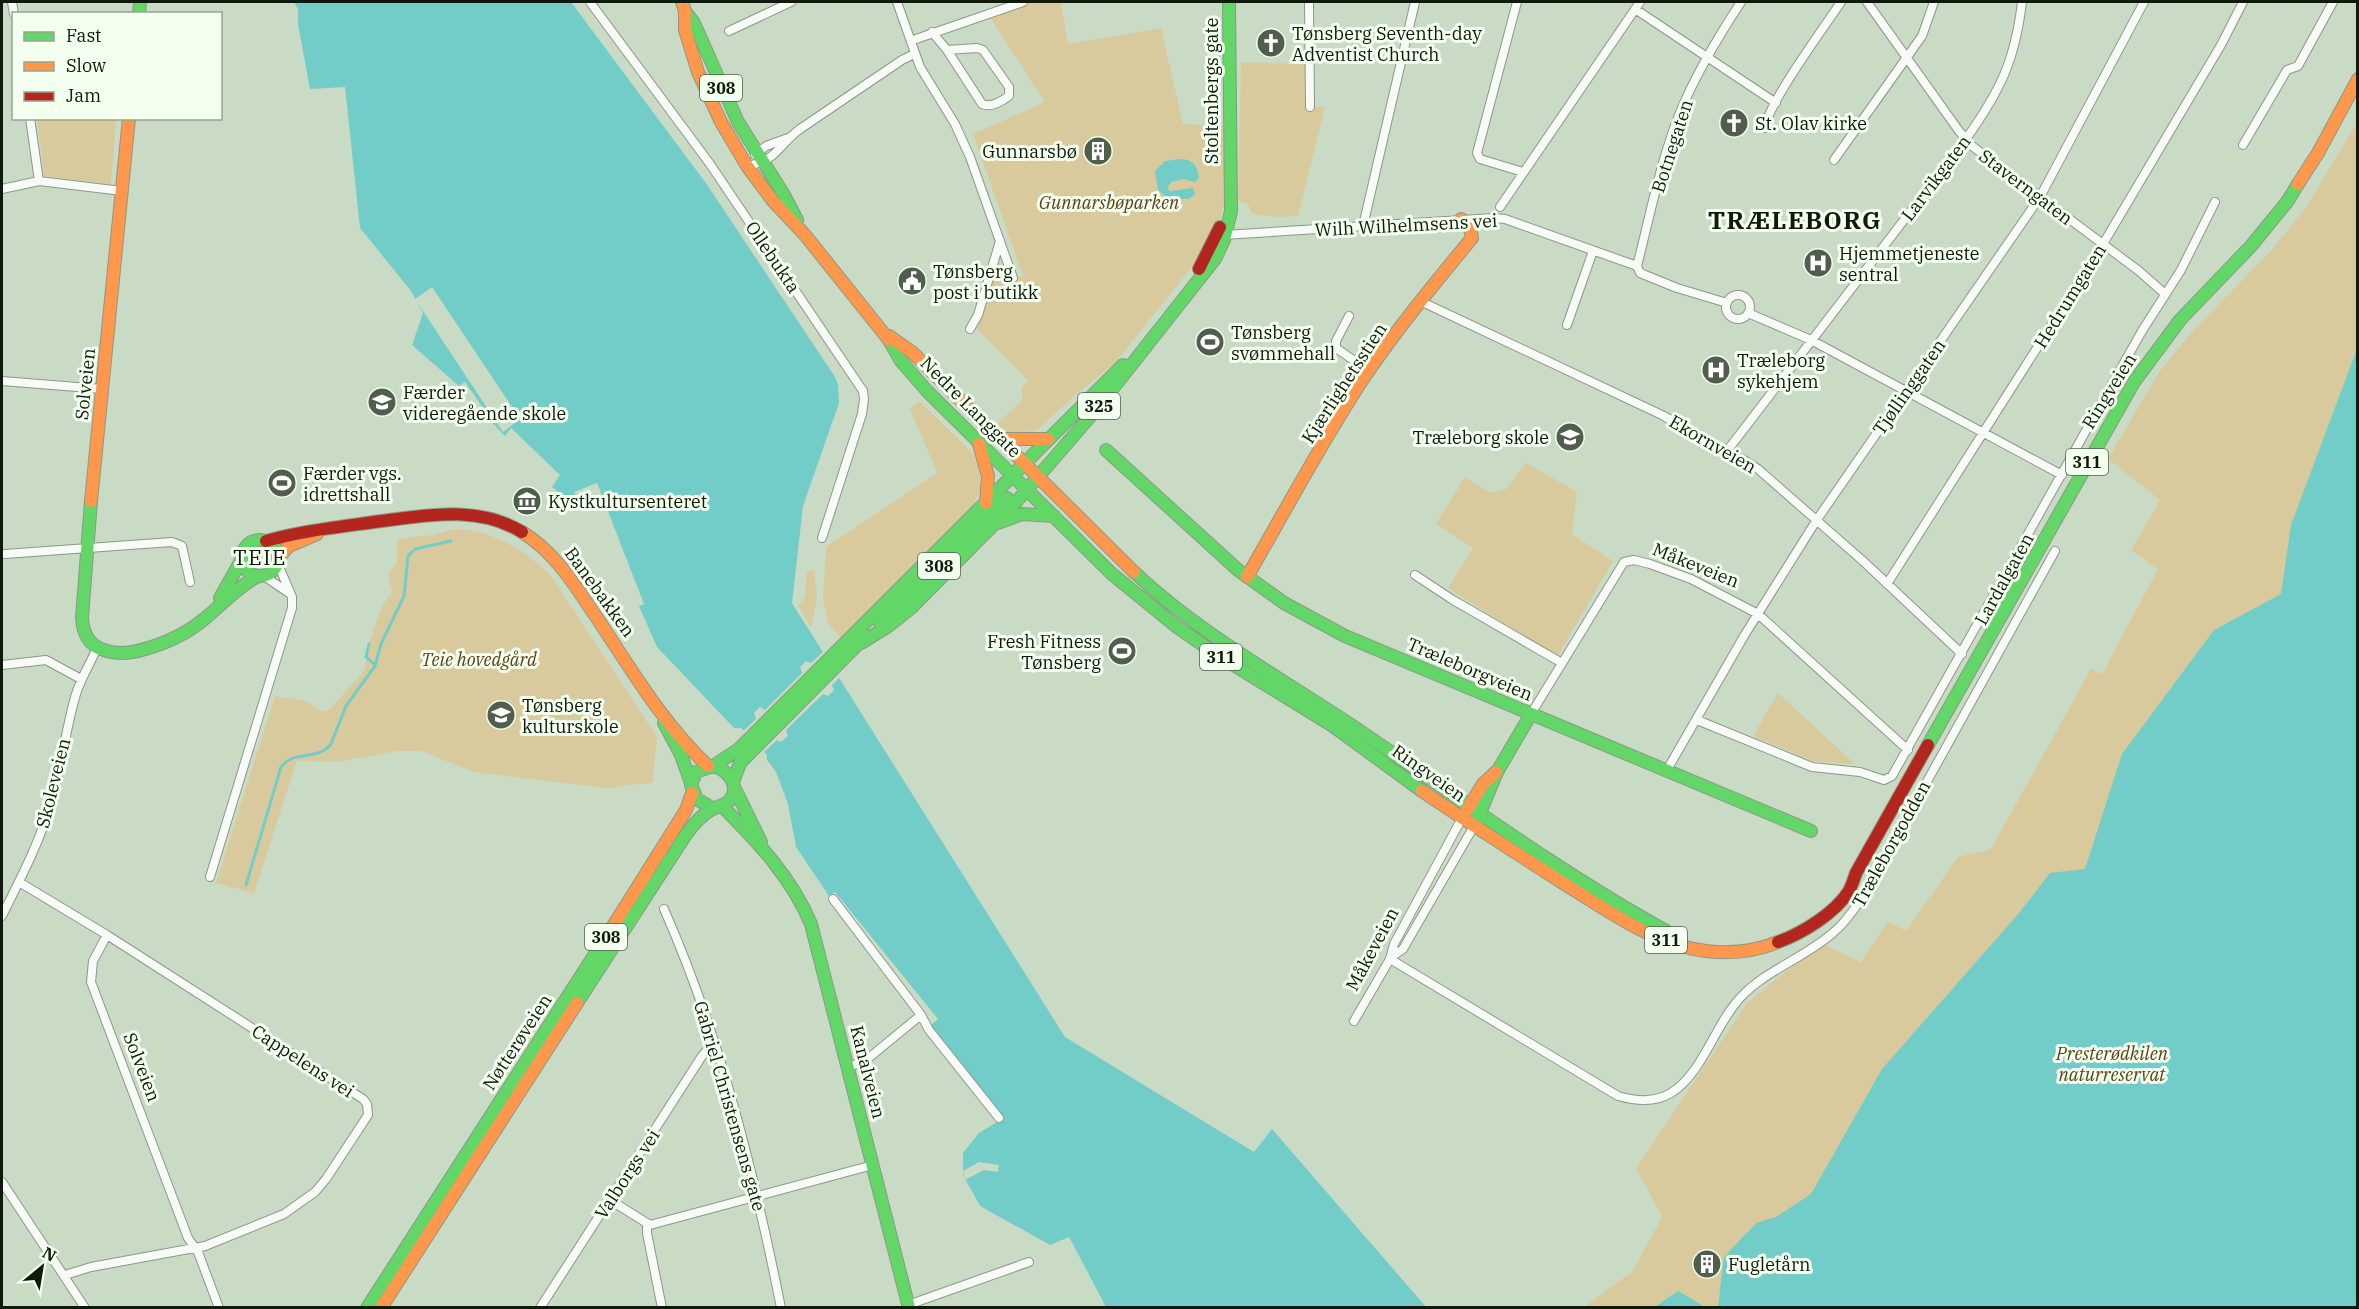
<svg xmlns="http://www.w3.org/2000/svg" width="2359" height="1309" viewBox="0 0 2359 1309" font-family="'IBM Plex Serif',serif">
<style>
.green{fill:#d9ca9e}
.water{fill:#72cdc8;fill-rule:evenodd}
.pier{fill:#cadbc5}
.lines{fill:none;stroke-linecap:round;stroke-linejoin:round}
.stream{stroke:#72cdc8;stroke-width:3}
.street-casing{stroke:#8c9887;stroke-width:10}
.fast-casing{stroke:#8c9887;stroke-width:14}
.slow-casing{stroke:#8c9887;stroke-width:14}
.jam-casing{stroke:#8c9887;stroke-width:14}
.street{stroke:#f7faf6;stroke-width:8}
.fast{stroke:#63d668;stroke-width:12}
.slow{stroke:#ff974d;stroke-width:12}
.jam{stroke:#b3261e;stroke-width:12}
.labels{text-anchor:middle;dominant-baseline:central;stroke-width:6;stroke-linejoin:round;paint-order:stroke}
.shield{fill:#f3ffef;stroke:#545f50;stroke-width:1.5}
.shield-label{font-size:16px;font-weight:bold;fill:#101a0c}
.poi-label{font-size:18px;fill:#101a0c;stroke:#f3ffef;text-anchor:start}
.street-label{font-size:18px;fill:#101a0c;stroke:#f3ffef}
.park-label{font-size:18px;font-style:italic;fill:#5b4219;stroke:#f3ffef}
.quarter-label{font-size:21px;letter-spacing:1.5px;fill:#101a0c;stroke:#f3ffef}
.district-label{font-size:24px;font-weight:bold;letter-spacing:1.5px;fill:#101a0c;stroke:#f3ffef}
</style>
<rect width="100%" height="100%" fill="#cadbc5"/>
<path class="green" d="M1030,2h31l7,42 93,-16 22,96 44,2 -2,74 -9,37 -102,127 -34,27 -43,39 -17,3 -17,-2 -7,-6 26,-25v-13l6,-6 -51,-52 22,-66 5,4 3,14 16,-5 -50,-142 72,-32 -56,-86z
M1241,62l64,2 3,43h17l-27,109 -21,1 -25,-3 -4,-10 -10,-3z
M37,119h79l-5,65 -67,-8z
M2357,123v1184l-774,1 49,-36 30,-55 -26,-49 111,-165 74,-60 40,19 27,-41 18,10 52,-74 33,-8 100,-180 11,5 56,-105 -27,-19 29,-50 -52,-41 51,-87 38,-46 72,-73 37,-46z
M919,401l56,54 5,18v18l-8,18 -130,131 -14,-17 -5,-24 3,-52 111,-74 -27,-64z
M1526,463l51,29 -5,42 41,27 -56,96 -109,-69 25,-40 -37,-24 29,-47 26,16 15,-4z
M454,529c35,-1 73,22 97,47l106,161 -4,44 -2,2 -33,3 -4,3 -140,-17 -53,-21h-24l-60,11 -40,-1 -43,132 -38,-10 59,-187 34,6 13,10 8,-3 34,-38 5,-28 13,-37 10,-14 -4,-17 9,-14v-22l35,-4z
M814,570l3,27 -5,28 -2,1 -12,-21 6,-4 3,-30z
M1778,693l77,71 -42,-3 -60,-25z"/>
<path class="water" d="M294,2h277l137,184 127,191 3,7 1,19 -36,103 -11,97 273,434 189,115 18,-23 154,178h-320l-37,-70 -19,8 -70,-39 -17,-31v-22l16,-20 23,-14 -73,-92 9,-8 -103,-127 -6,4 -33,-49 -8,-43 -12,-32 -9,-12v-5l-26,-27h-7l-77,-81 -18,-41 5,-2 -47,-121 -23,9 2,4 -6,5 -18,-14 8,-12 -49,-47 -6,8 -23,-24 1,-4 -18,-26 -6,4 -47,-41 11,-32 -12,-22 -51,-63 -15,-141 -35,2 -12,-65v-15zM432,287l88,132 -17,13 -88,-133z
M1181,159c13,1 16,6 18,19l-4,4 -12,-3 -12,3 -4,6 3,3 23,-3 2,6 -6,5h-21l-10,-9 -3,-19 10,-10z
M2357,349v958h-639l6,-50 32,-34 20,-6 35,-23 71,-125 137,-156 31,-40 35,-4 37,-115 92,-124 67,-36 10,-69z
M1678,1291l24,14v2h-47z"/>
<path class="pier" d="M825,650l16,26 -9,9 2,5 -6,6 -5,-2 -37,36 2,6 -7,6 -4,-2 -15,14 -21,-21 15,-14 -2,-6 6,-6 5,3 37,-37 -2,-6 6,-6 5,2z
M979,1162l20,3 -1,7 -14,-2 -19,10 -2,-9z"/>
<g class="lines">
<path class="stream" d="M369,644l-3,13 9,8
M246,885l35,-118c12,-17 37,-6 50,-23l15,-38 29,-40 6,-22 23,-48 4,-40 7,-7 36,-8"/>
<g class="street-casing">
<path id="street" d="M12,2l2,12
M590,2l120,162 153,227 1,8 -2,15 -40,124
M897,2l23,65 35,57 15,33 43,121
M1309,2l1,105
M1517,2l-40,151 3,6 43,13
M1867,2l92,129 13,15 167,125 25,22
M1635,9l141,94
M729,31l62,-29
M932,32l15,18 30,-2 6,2 26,37v9c-8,6 -18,12 -27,8l-35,-54
M916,39l107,-37
M30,118l9,63
M1765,128c2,-23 60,-102 76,-126
M2243,145l44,-75 11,-4 35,-64
M755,155l11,-9 22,-8
M1834,160l88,-124 12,-34
M747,166c31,-6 30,-20 53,-37l102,-69 12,-6
M2,189l37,-8 83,10
M1500,207l140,-205
M1363,226l52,-224
M1224,235l270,-17 11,1 132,47 3,7 37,15 50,15
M1637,266c13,-50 23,-103 42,-151 16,-40 39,-78 62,-113
M1726 307a12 12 0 1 1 24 0a12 12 0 1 1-24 0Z
M1420,301l244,115 45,28 35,16 14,9 105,92 99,93
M1748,313l63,27 251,135
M1349,316l-13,25v7l33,23
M1567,325l26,-74
M970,329l8,-14 22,-74
M2,381l100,8
M1727,451l239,-312c34,-48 49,-78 56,-137
M5,554l167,-12 10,4 8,36
M1415,575l38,25 109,63
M264,576l25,17
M1887,584l216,-340 118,-199 22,-43
M2,665l44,-5 35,19
M1531,714l93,-152 10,-2 16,4 41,15 67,35 150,136
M1697,720l115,47 48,5 24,8 8,-4 250,-445 39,-61 34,-68
M1667,770l77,-134 72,-115 224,-324 104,-195
M210,877l82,-269v-11l-14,-33
M19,882l88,53 -14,26 -2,21 97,256 10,14 21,56
M833,899l88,116 8,15 70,88
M664,909c56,127 90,263 117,399
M2,916c16,-33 34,-66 45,-101 14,-39 17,-81 29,-121 5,-16 14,-30 21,-46
M1390,958l13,-9 71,-123
M1390,959l228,137c18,5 36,7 53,-3 32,-20 44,-69 70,-96 26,-28 66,-40 94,-66 12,-10 20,-23 29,-36l191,-344
M1354,1021l36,-62 4,-15 68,-126
M848,1067l17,-6 56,-46
M2,1182l83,126
M610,1200l40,25 223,-60
M647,1224v9l15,75
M65,1275l26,-8 114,-21 79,-32 31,-22 11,-13 42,-64 -1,-11 -4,-5 -256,-164
M908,1305l121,-43
M540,1308l162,-252 12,-14"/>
</g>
<g class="fast-casing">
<path id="fast" d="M685,11l9,12 44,99 46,73 13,25
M139,14l1,-12
M889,340l12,21 26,30 185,183 65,53 39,27 117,72 89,65
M1106,450l132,120 46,33 61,33 466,195
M91,501l-9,117c1,15 7,28 22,32 13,5 28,3 41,-1 21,-6 41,-15 58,-29 19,-15 34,-33 55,-44
M998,523l24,-9 32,2
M242 558a18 18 0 1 1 36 0a18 18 0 1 1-36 0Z
M1134,572c67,63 147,106 223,157 102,69 202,143 309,202
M220,598l22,-39
M880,623l127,-125
M861,643l26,-16 24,-19 106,-107 78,-90 120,-152 9,-19 7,-29 -2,-209
M664,723l17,32 10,28
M1928,745l206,-363 46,-62 71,-74 36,-44 11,-18
M713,766l26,-17 384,-384
M733,782l7,-19 126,-127
M734,787l27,55
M722,806c35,35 70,72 89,118l98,384
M1477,820l20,-48 34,-58
M577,1003l108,-167c7,-10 16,-21 27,-27 6,-3 12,-3 17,-8 13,-14 -1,-31 -16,-35l-17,6 -5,13 6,14 16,10
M367,1308l248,-385"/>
</g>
<g class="slow-casing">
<path id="slow" d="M682,2l3,9v19l13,42 23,50 26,44 26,35 32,34 84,105
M2298,184l20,-31 40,-74
M889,336l24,17 221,219
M999,439h49
M979,444l9,32 -2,27
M91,501l38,-383
M522,532c34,21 53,54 75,86 34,51 66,106 111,148
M279,557l10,-11 28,-12
M1247,577c38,-66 74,-134 116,-198 33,-49 71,-95 109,-141l-3,-14 -8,-5
M1422,791c47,32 94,62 141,92 44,27 91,62 143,68 24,3 50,0 72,-9
M1462,818l21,-34 13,-12
M615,923l71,-113 6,-17
M381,1308l196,-305"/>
</g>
<g class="jam-casing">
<path id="jam" d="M1199,269l21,-42
M266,541c36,-10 72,-14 108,-19 50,-6 102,-18 148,10
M1778,942c25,-9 57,-29 71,-51 3,-6 5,-12 7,-18l72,-128"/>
</g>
<use href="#street" class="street"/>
<use href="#fast" class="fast"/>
<use href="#slow" class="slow"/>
<use href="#jam" class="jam"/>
</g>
<defs>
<g id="church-disc" transform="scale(1.5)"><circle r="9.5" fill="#515e4d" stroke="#f3ffef"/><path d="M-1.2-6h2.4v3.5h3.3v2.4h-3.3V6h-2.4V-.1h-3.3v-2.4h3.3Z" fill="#fff"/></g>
<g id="building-disc" transform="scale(1.5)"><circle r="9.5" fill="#515e4d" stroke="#f3ffef"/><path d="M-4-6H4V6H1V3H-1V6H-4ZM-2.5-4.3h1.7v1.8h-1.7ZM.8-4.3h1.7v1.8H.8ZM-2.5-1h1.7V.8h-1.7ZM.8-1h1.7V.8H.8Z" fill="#fff"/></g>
<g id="hospital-disc" transform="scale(1.5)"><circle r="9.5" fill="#515e4d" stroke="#f3ffef"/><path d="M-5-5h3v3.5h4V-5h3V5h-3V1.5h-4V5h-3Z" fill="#fff"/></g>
<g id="civic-disc" transform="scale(1.5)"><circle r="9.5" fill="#515e4d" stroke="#f3ffef"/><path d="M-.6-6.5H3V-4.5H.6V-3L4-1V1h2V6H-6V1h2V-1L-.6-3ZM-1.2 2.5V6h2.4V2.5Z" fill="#fff"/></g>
<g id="stadium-disc" transform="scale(1.5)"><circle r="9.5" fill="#515e4d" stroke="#f3ffef"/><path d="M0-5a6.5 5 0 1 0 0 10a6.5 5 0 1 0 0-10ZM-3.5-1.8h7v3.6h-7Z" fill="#fff"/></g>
<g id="school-disc" transform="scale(1.5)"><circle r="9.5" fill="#515e4d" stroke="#f3ffef"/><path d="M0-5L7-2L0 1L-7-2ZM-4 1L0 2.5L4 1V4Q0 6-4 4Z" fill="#fff"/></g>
<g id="museum-disc" transform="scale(1.5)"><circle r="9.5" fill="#515e4d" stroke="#f3ffef"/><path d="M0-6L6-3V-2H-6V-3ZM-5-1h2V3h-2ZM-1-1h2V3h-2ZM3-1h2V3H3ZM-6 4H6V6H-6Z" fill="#fff"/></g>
</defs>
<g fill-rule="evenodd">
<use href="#church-disc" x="1271" y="43"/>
<use href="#church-disc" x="1734" y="123"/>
<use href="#building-disc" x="1098" y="151"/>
<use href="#hospital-disc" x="1818" y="263"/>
<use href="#civic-disc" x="912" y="281"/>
<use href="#stadium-disc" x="1210" y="342"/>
<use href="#hospital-disc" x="1716" y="370"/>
<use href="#school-disc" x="382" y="402"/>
<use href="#school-disc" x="1570" y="437"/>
<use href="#stadium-disc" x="282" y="483"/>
<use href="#museum-disc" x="527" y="501"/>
<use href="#stadium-disc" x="1122" y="651"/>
<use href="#school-disc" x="501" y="715"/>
<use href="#building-disc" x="1707" y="1264"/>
</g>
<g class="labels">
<g class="shield">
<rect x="700" y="75" width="42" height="26" rx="4.5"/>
<rect x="1078" y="393" width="42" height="26" rx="4.5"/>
<rect x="2066" y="449" width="42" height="26" rx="4.5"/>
<rect x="918" y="553" width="42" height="26" rx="4.5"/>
<rect x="1200" y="644" width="42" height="26" rx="4.5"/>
<rect x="585" y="924" width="42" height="26" rx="4.5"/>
<rect x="1645" y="927" width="42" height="26" rx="4.5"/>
</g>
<g class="shield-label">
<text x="721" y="88">308</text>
<text x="1099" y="406">325</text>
<text x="2087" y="462">311</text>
<text x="939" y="566">308</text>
<text x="1221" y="657">311</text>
<text x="606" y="937">308</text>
<text x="1666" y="940">311</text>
</g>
<g class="poi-label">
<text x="1292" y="33">Tønsberg Seventh-day<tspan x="1292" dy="21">Adventist Church</tspan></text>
<text x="1755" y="123">St. Olav kirke</text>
<text x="1077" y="151" text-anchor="end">Gunnarsbø</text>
<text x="1839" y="253">Hjemmetjeneste<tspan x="1839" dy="21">sentral</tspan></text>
<text x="933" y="271">Tønsberg<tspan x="933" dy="21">post i butikk</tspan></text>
<text x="1231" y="332">Tønsberg<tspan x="1231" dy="21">svømmehall</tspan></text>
<text x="1737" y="360">Træleborg<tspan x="1737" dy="21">sykehjem</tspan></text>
<text x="403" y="392">Færder<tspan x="403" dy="21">videregående skole</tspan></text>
<text x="1549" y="437" text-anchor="end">Træleborg skole</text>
<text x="303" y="473">Færder vgs.<tspan x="303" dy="21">idrettshall</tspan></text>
<text x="548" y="501">Kystkultursenteret</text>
<text x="1101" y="641" text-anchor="end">Fresh Fitness<tspan x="1101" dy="21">Tønsberg</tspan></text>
<text x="522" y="705">Tønsberg<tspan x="522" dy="21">kulturskole</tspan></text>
<text x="1728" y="1264">Fugletårn</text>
</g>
<g class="street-label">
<text transform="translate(1211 91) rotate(-90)">Stoltenbergs gate</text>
<text transform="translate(1672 146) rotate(-72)">Botnegaten</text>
<text transform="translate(1936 178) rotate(-53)">Larvikgaten</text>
<text transform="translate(2026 187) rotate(37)">Staverngaten</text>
<text transform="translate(1406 225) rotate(-3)">Wilh Wilhelmsens vei</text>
<text transform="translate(773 257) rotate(56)">Ollebukta</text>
<text transform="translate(2070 296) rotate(-58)">Hedrumgaten</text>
<text transform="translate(1344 383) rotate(-57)">Kjærlighetsstien</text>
<text transform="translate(85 384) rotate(-84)">Solveien</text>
<text transform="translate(1909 387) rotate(-55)">Tjøllinggaten</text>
<text transform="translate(2109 391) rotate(-58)">Ringveien</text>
<text transform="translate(971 407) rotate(45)">Nedre Langgate</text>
<text transform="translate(1713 444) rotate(30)">Ekornveien</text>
<text transform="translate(1696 565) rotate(22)">Måkeveien</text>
<text transform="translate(2004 579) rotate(-61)">Lardalgaten</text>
<text transform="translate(600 592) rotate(54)">Banebakken</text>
<text transform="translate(1470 669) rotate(23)">Træleborgveien</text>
<text transform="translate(1429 773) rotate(35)">Ringveien</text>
<text transform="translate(53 783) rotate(-76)">Skoleveien</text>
<text transform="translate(1891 844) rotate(-61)">Træleborgodden</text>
<text transform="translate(1372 949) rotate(-62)">Måkeveien</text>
<text transform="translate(517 1042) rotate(-57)">Nøtterøveien</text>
<text transform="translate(303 1061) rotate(33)">Cappelens vei</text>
<text transform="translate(142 1067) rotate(69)">Solveien</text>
<text transform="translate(868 1072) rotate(76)">Kanalveien</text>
<text transform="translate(730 1106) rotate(74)">Gabriel Christensens gate</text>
<text transform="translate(627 1174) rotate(-57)">Valborgs vei</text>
</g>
<g class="park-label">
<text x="1109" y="202">Gunnarsbøparken</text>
<text x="479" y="659">Teie hovedgård</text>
<text x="2112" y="1053">Presterødkilen<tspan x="2112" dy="21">naturreservat</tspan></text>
</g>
<g class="quarter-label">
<text x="260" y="557">TEIE</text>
</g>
<g class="district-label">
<text x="1795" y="220">TRÆLEBORG</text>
</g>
</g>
<rect width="2359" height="1309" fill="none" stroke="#101a0c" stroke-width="6"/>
<rect x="12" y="12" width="210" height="108" fill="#f3ffef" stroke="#98a394" stroke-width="1.5"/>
<rect x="24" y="32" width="30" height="9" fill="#63d668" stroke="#98a394" stroke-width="1.5"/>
<text x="66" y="42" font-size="18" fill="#101a0c">Fast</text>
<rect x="24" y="62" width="30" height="9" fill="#ff974d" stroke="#98a394" stroke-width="1.5"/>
<text x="66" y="72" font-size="18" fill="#101a0c">Slow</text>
<rect x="24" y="92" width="30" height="9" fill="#b3261e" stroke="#98a394" stroke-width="1.5"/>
<text x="66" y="102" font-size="18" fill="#101a0c">Jam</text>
<g transform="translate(42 1267) rotate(30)" stroke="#f3ffef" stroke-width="4.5" paint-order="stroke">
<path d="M0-4.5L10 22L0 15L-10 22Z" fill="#101a0c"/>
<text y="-9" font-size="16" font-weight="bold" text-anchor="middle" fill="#101a0c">N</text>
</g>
</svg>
